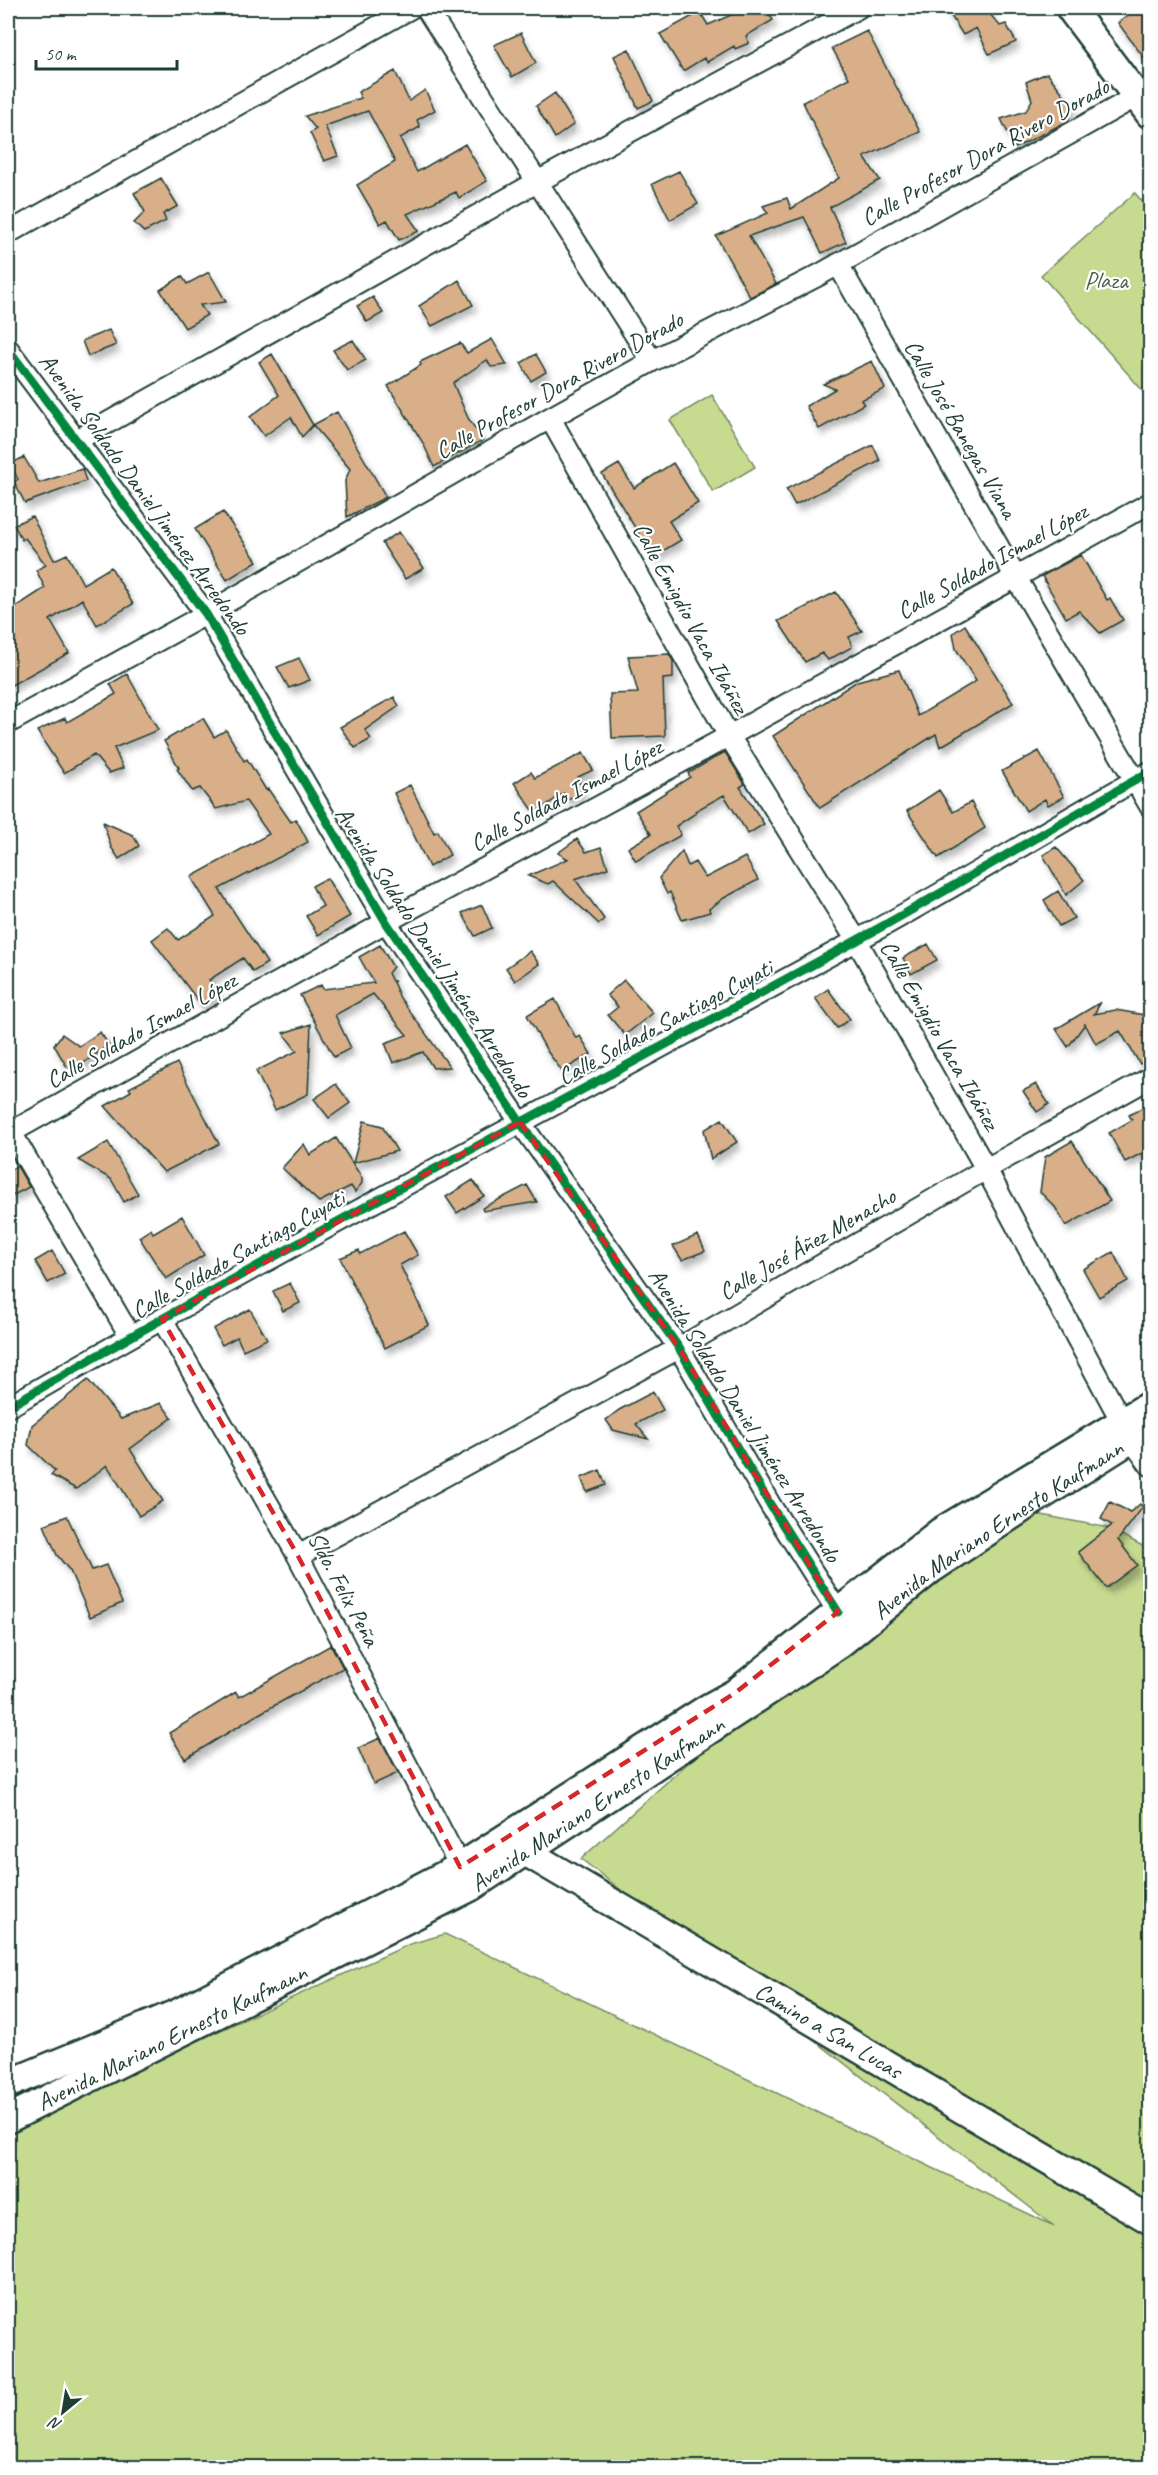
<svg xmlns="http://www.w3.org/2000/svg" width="1158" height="2475" viewBox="0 0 1158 2475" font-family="Caveat,sans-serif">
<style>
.green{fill:#c7db90;stroke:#738c62;stroke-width:1.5}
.building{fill:#d9af8a;stroke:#1f3d34;stroke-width:1.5;filter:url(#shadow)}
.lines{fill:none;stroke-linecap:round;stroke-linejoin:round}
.street-casing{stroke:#1f3d34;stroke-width:24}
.secondary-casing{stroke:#1f3d34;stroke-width:32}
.street{stroke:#fff;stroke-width:20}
.secondary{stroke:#fff;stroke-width:27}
.cycleway-casing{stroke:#fff;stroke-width:13}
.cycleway{stroke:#00873e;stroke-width:9}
.marked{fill:none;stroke:#d62828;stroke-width:4.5;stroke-dasharray:12 8;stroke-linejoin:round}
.labels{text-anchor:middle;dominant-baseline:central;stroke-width:4.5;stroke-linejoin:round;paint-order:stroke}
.street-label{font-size:24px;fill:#1f3d34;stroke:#fff}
.park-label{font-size:24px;fill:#49644b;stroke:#fff}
</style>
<defs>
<filter id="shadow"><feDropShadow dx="3.5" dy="6" stdDeviation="3" flood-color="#0004"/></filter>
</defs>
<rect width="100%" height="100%" fill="#fff"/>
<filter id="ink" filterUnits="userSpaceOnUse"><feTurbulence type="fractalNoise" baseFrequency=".0167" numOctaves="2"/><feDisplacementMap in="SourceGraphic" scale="12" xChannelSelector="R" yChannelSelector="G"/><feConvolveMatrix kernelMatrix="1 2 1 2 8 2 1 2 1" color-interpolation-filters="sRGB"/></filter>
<g filter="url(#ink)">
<path class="green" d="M1135,193l15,18v188l-109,-124z
M712,395l43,72 -42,25 -43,-72z
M1026,1512l83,16 41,22v917h-1142v-340l402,-183 35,-10 609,292 -473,-367 262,-235z"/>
<path class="building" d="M747,8h19l7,12 -27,16 3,7 -14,6 -1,-3 -27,16 -3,-4 -21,13 -23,-37 40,-22 8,13z
M946,8h39l15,18 6,-2 10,18 -27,12 -13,-26 -13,7z
M1138,8h12v58l-32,-43z
M867,31l53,101 -56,25 16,23 -50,27 16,35 -24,11 -18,-36 -55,19 27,48 -26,13 -34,-61 52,-23 -5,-7 24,-8 4,11 48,-31 -36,-76 46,-24 -17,-30z
M521,33l15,30 -24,14 -18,-32z
M629,49l24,52 -15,7 -24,-52z
M395,71l14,30 16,-11 10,20 -18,10 3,7 -20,11 17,34 48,-28 22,37 -28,17 -3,-6 -49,22 12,17 -20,9 -12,-20 -7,4 -23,-39 38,-23 -27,-51 -43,15 13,30 -14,5 -14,-28 6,-4 -11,-13 56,-18 -3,-6z
M1047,73l25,32 -4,16 -53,27 -14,-29 25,-8 6,-11 -6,-18z
M555,93l19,31 -19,14 -19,-32z
M679,171l19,33 -28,16 -18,-36z
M161,178l17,28 -15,8 3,7 -22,11 -10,-9 11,-11 -11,-19z
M209,272l17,30 -26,3 7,10 -22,13 -25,-38 22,-14 5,8z
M459,280l14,25 -41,21 -13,-20z
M373,297l10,16 -16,9 -10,-16z
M109,330l7,15 -28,11 -6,-15z
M492,339l15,26 -16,2 -4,-7 -34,23 15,35 15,22 -49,27 -11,-24 -35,-57 33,-21 -1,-3 40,-19 7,10z
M353,340l13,20 -19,10 -14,-20z
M272,354l41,71 -11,12 -11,-20 -27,19 -14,-19 29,-22 -20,-33z
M536,354l10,18 -15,9 -10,-18z
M872,361l13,28 -24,11 3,4 -45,25 -13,-23 29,-17 -12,-5z
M337,412l49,85 -39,20 -2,-36 5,-12 -37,-44z
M873,445l7,16 -85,44 -9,-16z
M24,457l15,26 43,-14 4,12 -61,22 -11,-21 4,-3 -8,-15z
M673,463l25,40 -29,18 12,19 -28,17 -51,-83 17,-10 15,24z
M223,512l34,49 -30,19 -32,-51z
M32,516l22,44 13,-6 16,30 28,-17 22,37 -36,21 -15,-26 -32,21 19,33 -61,34v-75l37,-24 -9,-18 10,-5 -21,-27 -3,2 -8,-15z
M399,532l25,36 -19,11 -23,-36z
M1081,555l26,45 3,-2 13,22 -23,13 -21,-22 -13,7 -24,-42z
M836,592l26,39 -13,6 3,10 -24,13 -6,-7 -17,9 -27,-41z
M965,625l48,78 -73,44 -4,-13 -116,74 -47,-72 84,-55 42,-11 19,46 58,-35 -20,-32 -3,-16z
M669,654l4,7v17l-10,1 2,57 -53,2 -2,-44 28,-1 -10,-37z
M299,658l11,22 -21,8 -12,-21z
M127,674l31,56 -44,18 9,20 -14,5 -15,-18 -30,18 -27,-42 28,-13 2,4 49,-28 -6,-10z
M394,697l5,9 -34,24 6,9 -16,9 -15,-21z
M203,718l11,19 12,-7 18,31 3,-2 19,31 2,-1 23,33 5,-3 12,23 -89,47 48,74 -14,9 -10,-14 -34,22 10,13 -17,13 -50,-66 16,-12 10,12 37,-24 -24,-39 78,-43 -23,-33 -30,8 -16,-21 -8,3 -15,-22 2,-1 -15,-27z
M1039,751l25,46 -16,8 -3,-6 -19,12 -24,-40z
M725,752l20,32 -5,3 24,37 -16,10 -24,-39 -29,16 1,2 -20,13 5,9 -45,26 -8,-13 23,-14 -15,-23 54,-34 -2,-4z
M583,753l10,17 -15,7 5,15 -15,8 -4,-7 -29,20 -21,-30 17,-11 4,6z
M410,785l24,48 4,-2 12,24 -21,12 -35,-74z
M939,790l14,22 18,-10 14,26 -47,30 -31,-47z
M103,822l30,13 6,11 -20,13 -8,-12z
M577,839l9,13 15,-5 7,21 -33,11 29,40 -5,5 -46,-43 -5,3 -20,-8 40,-17 -10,-6z
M1056,847l28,33 -18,15 -23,-40z
M682,851l6,15 7,-4 10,16 40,-21 13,23 -34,18 -15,11 1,3 -28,8 -12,-28 -3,2 -8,-16z
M327,878l23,38 -32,19 -12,-19 17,-10 -11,-20z
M1058,891l16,27 -15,8 -15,-26z
M482,905l10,23 -17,8 -13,-23z
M928,944l9,16 -26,14 -8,-16z
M380,945l13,22 -5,6 4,8h3l-2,1 7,16 50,69 -17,1 -10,-16 -30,11 -8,-20 22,-8 -34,-41 -38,21 16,33 -17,9 -34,-62 21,-10 2,4 51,-6 -15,-26z
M530,951l9,13 -24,17 -9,-13z
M624,980l29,33 -28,22 -17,-20 10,-8 -11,-12z
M828,989l22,30 -13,9 -22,-30z
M555,999l21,39 4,-2 11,18 -29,17 -15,-20 -20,-36z
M1101,1002l-7,12 22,-4 34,6v42l-10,6 -20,-33 -24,13 -11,-20 -17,23 -12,-18z
M311,1024l-3,70 -33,16 -19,-39 41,-20 -14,-18z
M100,1032l9,13 -27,19 -15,3 -13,-22 8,-11 17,12z
M177,1063l42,81 -55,28 -59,-66 26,-15 -2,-3z
M336,1084l14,19 -21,15 -15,-19z
M1036,1084l13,20 -12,8 -14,-21z
M1146,1106l4,8v38l-8,1 -17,9 -16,-29 23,-13 -3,-5z
M722,1119l15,23 -26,17 -7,-29z
M364,1121l18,5 15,25 -44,12z
M336,1138l26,40v5l-7,9 -4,-6 -32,16 -37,-34 22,-24 6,11z
M1072,1141l38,60 -44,25 -11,-19 -15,-15 5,-35z
M108,1142l30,52 -14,8 -13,-23 -33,-19z
M17,1166l12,21 -21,11v-27z
M473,1180l11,16 -27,17 -11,-16z
M527,1185l10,17 -54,9 -1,-3z
M182,1216l22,39 -38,24 -27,-42 12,-8 2,4z
M404,1231l14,24 -18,10 29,60 -44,23 -45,-90 19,-8 1,4z
M698,1235l7,16 -23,9 -9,-14z
M52,1251l13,23 -17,9 -13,-22z
M1113,1252l15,29 -29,16 -16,-28z
M290,1283l10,20 -17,8 -10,-20z
M250,1309l17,30 -24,11 -6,-13 -15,8 -9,-16z
M88,1380l33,39 40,-16 11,15 -42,31 33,52 -24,15 -32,-51 -31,24 -25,-14 4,-4 -27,-26 4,-20z
M653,1392l10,18 -27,14 12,15 -35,-9 -7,-10 13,-10z
M600,1470l6,15 -19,7 -6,-14z
M1110,1502l20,10 10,-8 3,3 -25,33 19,25 -31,23 -28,-36 34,-27 -11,-6z
M67,1516l25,54 14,-5 16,38 -32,14 -20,-46 -13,-16 -13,-30z
M331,1645l12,23 -86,47 -72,44 -16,-26 67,-41 3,5z
M380,1738l18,35 -24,11 -16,-36z"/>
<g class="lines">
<g class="street-casing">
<path id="street" d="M426,8l226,353
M8,233l403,-225
M838,264l177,312 135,230
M8,349l198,265 180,308 134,200 159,226 92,158 67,106
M550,418l179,318 128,205 129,228 145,270 19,26
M77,440l460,-258 321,-174
M8,723l198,-109 344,-196 102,-57 167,-86 318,-179
M8,1127l122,209
M8,1134l378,-212 343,-186 421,-233
M162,1319l136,237 168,322
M8,1407c278,-162 564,-310 846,-465 100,-54 197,-115 296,-170
M298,1556l381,-208 307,-179 164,-91"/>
</g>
<g class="secondary-casing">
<g id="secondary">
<path d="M1070,8l80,106"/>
<path id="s1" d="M519,1839l7,13 624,368"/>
<path d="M8,2084l170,-71 282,-146 248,-159 27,-15 205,-161 210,-127"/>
<path id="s2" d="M8,2119l463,-232 367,-242 92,-75 103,-69 117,-74"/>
</g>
</g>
<use href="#street" class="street"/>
<use href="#secondary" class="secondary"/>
<g class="cycleway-casing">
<path id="cycleway" d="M8,349l198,265 180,308 134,200 159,226 92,158 67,106
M8,1407c278,-162 564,-310 846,-465 100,-54 197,-115 296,-170"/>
</g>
<use href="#cycleway" class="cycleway"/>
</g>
</g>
<path class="marked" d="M520,1122l159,226 159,264 -103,81 -275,174 -162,-311 -136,-237z"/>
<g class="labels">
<g class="street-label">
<text transform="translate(985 152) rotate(-29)">Calle Profesor Dora Rivero Dorado</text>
<text transform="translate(559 385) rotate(-29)">Calle Profesor Dora Rivero Dorado</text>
<text transform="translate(961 429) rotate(60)">Calle José Banegas Viana</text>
<text transform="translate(145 494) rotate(54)">Avenida Soldado Daniel Jiménez Arredondo</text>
<text transform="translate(992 561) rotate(-29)">Calle Soldado Ismael López</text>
<text transform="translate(691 618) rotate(61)">Calle Emigdio Vaca Ibáñez</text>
<text transform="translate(566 795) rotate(-28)">Calle Soldado Ismael López</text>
<text transform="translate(434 952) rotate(57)">Avenida Soldado Daniel Jiménez Arredondo</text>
<text transform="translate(665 1022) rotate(-28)">Calle Soldado Santiago Cuyati</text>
<text transform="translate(141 1030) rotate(-29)">Calle Soldado Ismael López</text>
<text transform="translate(940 1035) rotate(60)">Calle Emigdio Vaca Ibáñez</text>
<text transform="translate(807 1244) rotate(-30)">Calle José Áñez Menacho</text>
<text transform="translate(238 1254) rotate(-29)">Calle Soldado Santiago Cuyati</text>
<text transform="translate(745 1415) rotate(58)">Avenida Soldado Daniel Jiménez Arredondo</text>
<text stroke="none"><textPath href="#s2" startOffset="1155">Avenida Mariano Ernesto Kaufmann</textPath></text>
<text transform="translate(344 1589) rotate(62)">Sldo. Felix Peña</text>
<text stroke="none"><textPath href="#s2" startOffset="669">Avenida Mariano Ernesto Kaufmann</textPath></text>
<text stroke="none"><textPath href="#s1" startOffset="366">Camino a San Lucas</textPath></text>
<text stroke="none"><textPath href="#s2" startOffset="183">Avenida Mariano Ernesto Kaufmann</textPath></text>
</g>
<g class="park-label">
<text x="1106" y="280">Plaza</text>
</g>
</g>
<rect width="1158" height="2475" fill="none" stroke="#fff" stroke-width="30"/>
<rect x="15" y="15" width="1128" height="2445" fill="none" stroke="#1f3d34" stroke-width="2" filter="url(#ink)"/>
<g transform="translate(63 2412) rotate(210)" stroke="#ffffff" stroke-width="4.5" paint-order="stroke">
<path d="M0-4.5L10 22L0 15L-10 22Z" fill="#1f3d34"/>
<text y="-9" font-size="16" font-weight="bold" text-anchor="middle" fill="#1f3d34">N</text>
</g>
<path d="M36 60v9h141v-9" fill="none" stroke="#1f3d34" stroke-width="3"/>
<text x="45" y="60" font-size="18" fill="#1f3d34" stroke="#ffffff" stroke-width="4.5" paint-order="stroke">50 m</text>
</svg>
